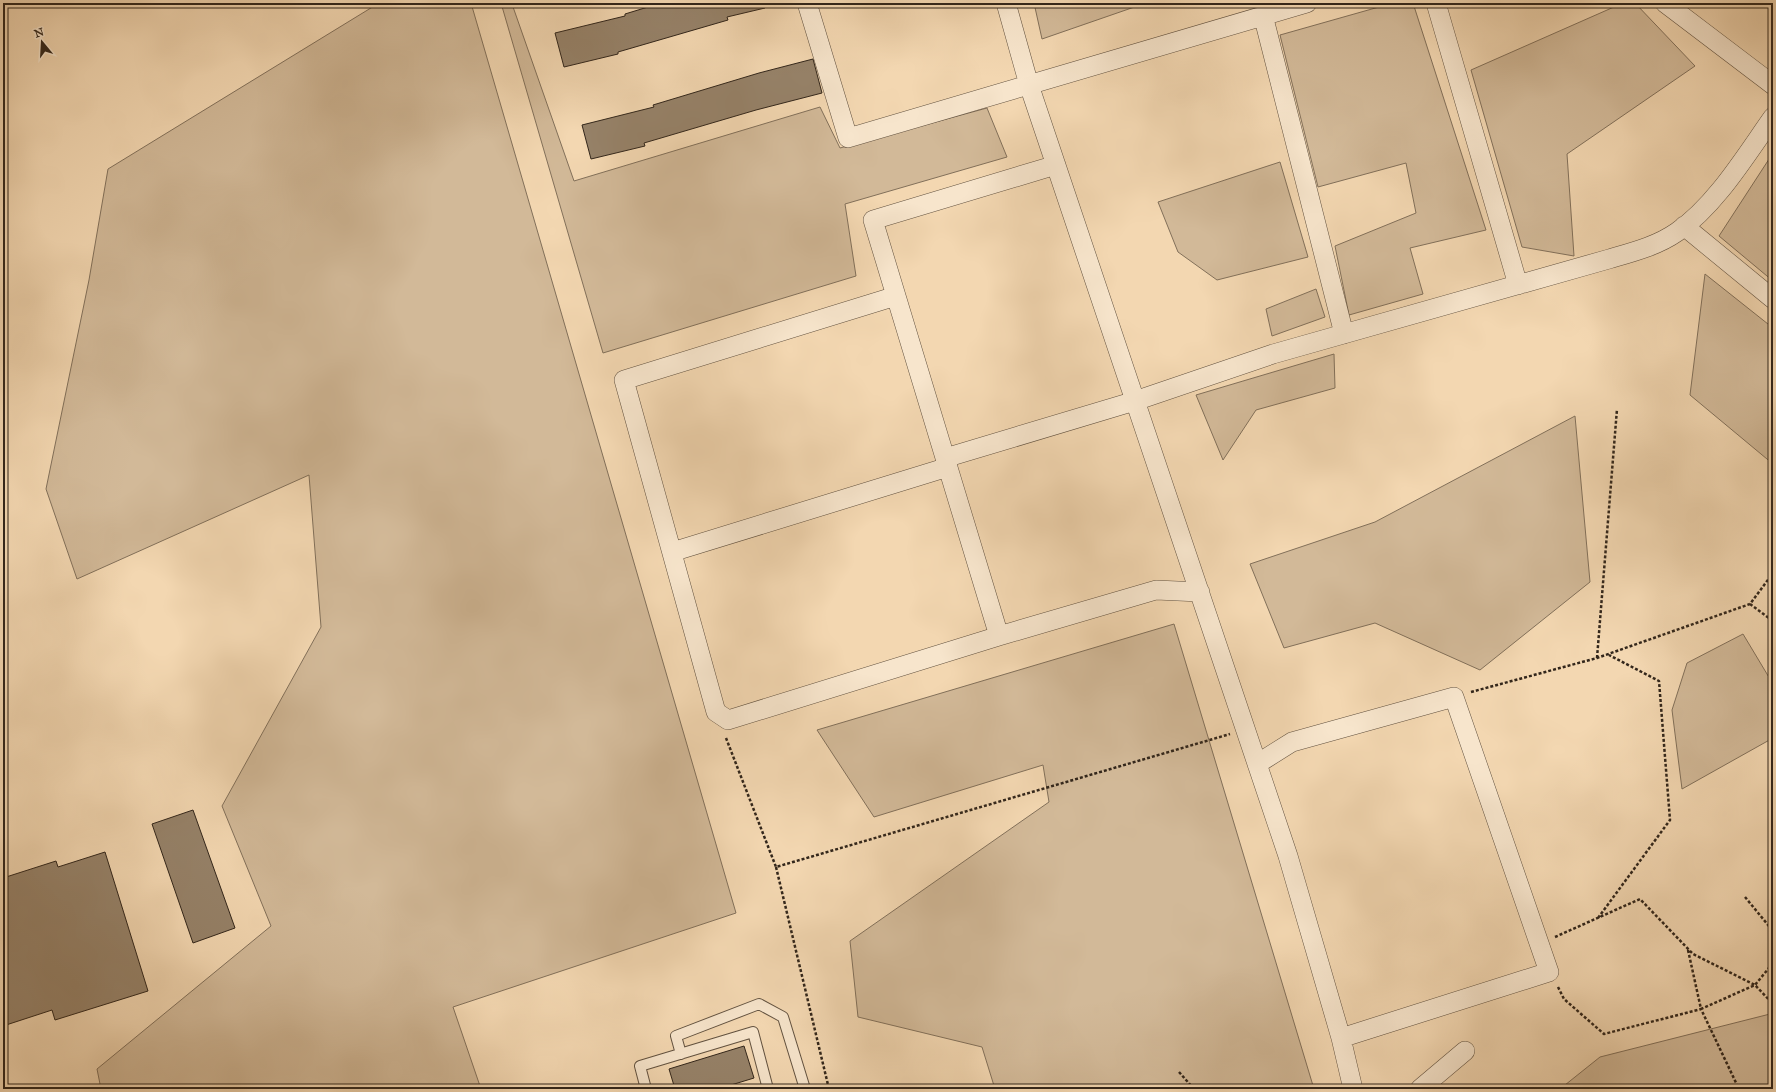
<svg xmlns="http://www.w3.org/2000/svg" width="1776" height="1092" viewBox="0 0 1776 1092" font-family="'IM FELL Great Primer',serif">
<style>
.green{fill:#d2b998;stroke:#82705a}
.building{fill:#968269;stroke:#32261b}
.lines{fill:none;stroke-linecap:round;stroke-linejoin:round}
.lane-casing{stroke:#625240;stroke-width:12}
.street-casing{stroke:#625240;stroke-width:20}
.path{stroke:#32261b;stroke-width:2.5;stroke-dasharray:3 2;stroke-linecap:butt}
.lane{stroke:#f7e5cc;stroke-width:10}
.street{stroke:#f7e5cc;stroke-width:19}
</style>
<rect width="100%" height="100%" fill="#f3d7b1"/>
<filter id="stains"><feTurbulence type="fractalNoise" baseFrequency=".005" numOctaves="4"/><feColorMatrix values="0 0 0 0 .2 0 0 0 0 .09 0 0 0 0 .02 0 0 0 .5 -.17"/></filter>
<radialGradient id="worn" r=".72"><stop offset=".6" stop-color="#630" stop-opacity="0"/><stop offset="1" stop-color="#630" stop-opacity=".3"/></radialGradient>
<path class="green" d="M379,3h92l265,910 -283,94 28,82h-380l-4,-20 174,-143 -49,-120 99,-179 -12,-152 -232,104 -31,-90 43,-209 19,-111z
M501,3h13l-2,1 62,177 246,-74 20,41 147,-40 20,49 -162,47 11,72 -253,77z
M1034,3h112l-104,36z
M1393,3h20l73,227 -76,18 13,46 -74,21 -14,-69 81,-33 -10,-50 -88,24 -38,-152z
M1623,3h12l60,63 -128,88 7,102 -52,-9 -51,-177z
M1773,153v128l-54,-45z
M1280,162l28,95 -91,23 -39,-28 -20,-50z
M1705,274l68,54v136l-83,-69z
M1316,289l9,28 -53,19 -6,-27z
M1334,354l1,34 -79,22 -33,50 -27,-65z
M1575,416l15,166 -110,88 -105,-47 -91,25 -34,-84 125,-42z
M1174,624l140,465h-319l-13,-42 -124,-30 -8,-76 199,-139 -6,-37 -169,52 -57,-87z
M1743,634l30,50v54l-91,51 -10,-79 15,-47z
M1770,1014l3,4v71h-213l40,-32z"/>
<path class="building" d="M661,3h103l1,5 -38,9 1,3 -110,32v2l-54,13 -9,-34 70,-17v-2z
M813,59l9,34 -66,17 -112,33 1,3 -54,13 -9,-34 72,-18 -1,-2 106,-32z
M193,810l42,118 -42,15 -41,-119z
M105,852l43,139 -93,29 -3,-10 -49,16v-148l53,-17 2,6z
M744,1046l10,32 -36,11h-43l-6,-20z"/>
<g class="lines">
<g class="lane-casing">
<path id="lane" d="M681,1054l-5,-18 83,-32 24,13 22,72
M646,1089l-6,-23 113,-34 15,57"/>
</g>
<g class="street-casing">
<path id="street" d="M807,3l41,135 459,-135
M1006,3l23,82 259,771 53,182 12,51
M1436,3l82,282
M1665,3l108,82
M1263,15l81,319
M1684,226l89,73
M896,296l-272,84 92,332 12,8 271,-84 157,-46 44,2
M945,458l190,-57 138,-47 336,-95c24,-7 48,-13 68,-27 39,-27 69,-77 96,-115
M672,552l276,-85
M999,636l-126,-416 183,-55
M1257,764l35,-22 162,-45 95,275 -208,66
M1420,1089l45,-38"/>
</g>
<path class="path" d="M1750,604l23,17
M1597,658l20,-249
M1471,692l126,-34 153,-54 23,-31
M726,738l50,129 454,-133
M776,867l53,222
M1745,897l28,34
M1598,918l72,-98 -11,-139 -50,-26
M1555,937l85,-38 53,55 62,31 18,19
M1688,950l13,59 54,-24 18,-22
M1558,987l6,12 40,35 97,-25 38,80
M1179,1072l15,17"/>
<use href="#lane" class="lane"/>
<use href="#street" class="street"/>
</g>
<rect width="1776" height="1092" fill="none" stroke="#f3d7b1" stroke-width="16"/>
<rect x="4" y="4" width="1768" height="1084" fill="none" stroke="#32261b" stroke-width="2"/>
<rect x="8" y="8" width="1760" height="1076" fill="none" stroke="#32261b"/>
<g transform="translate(42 42) rotate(342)" stroke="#f7e5cc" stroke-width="3" paint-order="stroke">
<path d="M0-3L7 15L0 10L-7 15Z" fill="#32261b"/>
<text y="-6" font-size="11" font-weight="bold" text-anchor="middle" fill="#32261b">N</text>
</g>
<rect width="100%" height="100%" filter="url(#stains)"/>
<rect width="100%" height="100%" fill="url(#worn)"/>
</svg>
